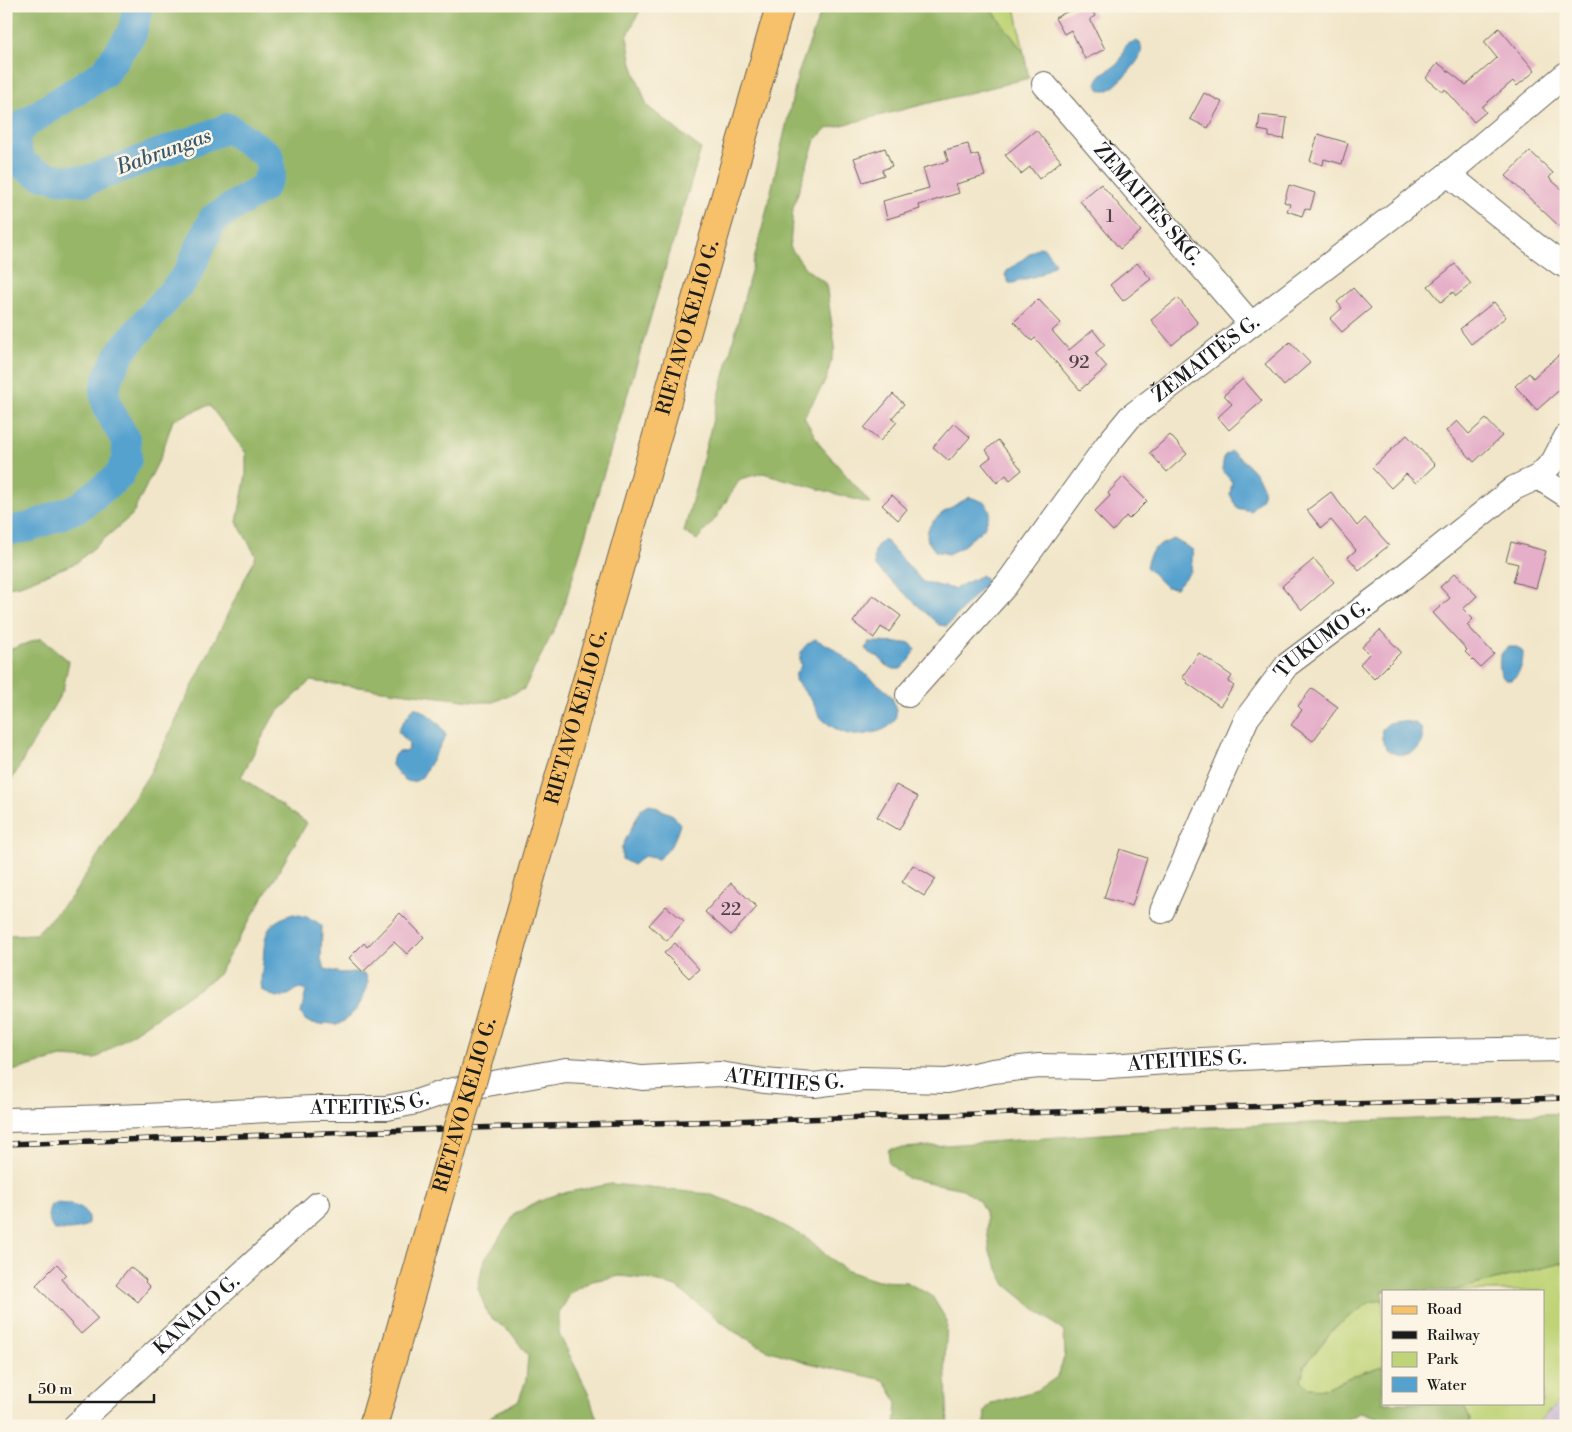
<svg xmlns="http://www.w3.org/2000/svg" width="1572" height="1432" font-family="'Libre Bodoni',serif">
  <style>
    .industrial { fill: #ccbed3 }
    .green { fill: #bfd478; stroke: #6e784a }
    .forest { fill: #97b668; stroke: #5a6942 }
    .water { fill: #56a2cf; stroke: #395f76 }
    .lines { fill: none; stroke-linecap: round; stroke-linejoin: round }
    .river { stroke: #56a2cf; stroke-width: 30 }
    .building { fill: #e5afc9 }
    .minor-casing { stroke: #676359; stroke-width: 26 }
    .major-casing { stroke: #676359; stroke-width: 30 }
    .minor { stroke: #fff; stroke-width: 24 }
    .major { stroke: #f6c16b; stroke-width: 28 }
    .rail-casing { stroke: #1c1c1c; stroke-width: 5.5 }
    .rail { stroke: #fcf5e5; stroke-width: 4; stroke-dasharray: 11; stroke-linecap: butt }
    .major-bridge-casing { stroke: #676359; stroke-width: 30; stroke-linecap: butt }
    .major-bridge { stroke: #f6c16b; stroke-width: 28 }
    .labels { text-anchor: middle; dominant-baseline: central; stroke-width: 5; stroke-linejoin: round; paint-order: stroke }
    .number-label { font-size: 18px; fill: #4e4147 }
    .street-label { font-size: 20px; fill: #1c1c1c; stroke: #fcf5e5 }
    .water-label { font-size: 21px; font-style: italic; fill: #36586d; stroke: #fcf5e5 }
  </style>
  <rect width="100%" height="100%" fill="#fcf5e5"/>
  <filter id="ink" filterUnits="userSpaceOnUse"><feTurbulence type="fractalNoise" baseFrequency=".02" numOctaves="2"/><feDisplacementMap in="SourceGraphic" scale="10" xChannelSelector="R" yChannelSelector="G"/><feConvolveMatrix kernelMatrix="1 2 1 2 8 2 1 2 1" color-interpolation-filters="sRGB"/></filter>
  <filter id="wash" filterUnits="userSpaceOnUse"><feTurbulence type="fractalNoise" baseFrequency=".0096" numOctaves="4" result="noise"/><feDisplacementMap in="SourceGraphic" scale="20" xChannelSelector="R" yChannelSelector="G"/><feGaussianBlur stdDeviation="1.12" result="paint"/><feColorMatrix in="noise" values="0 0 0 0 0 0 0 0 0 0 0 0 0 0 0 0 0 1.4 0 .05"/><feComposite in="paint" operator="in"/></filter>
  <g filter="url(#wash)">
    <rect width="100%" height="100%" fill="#f1e6c9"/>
    <!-- industrial -->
    <path class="industrial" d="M1566 1395V1426H1534Z"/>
    <!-- green -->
    <path class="green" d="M989 6H1015L1024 53Z
      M1566 1262V1395L1534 1426H1469L1470 1420 1463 1403H1543V1291H1451Z
      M1383 1300V1366L1352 1376 1324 1389 1309 1388 1301 1380 1305 1365 1335 1327 1370 1302Z"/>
    <!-- forest -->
    <path class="forest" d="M6 6H643L638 14 627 37 632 64 647 106 701 149 561 616 524 689 493 702H480L310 681 273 717 241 777 307 823 217 976 95 1059 61 1057 9 1072 6 1074V935L36 934 73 895 151 771 256 556 237 522 246 475V453L209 405 173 420 161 456 132 515 76 563 20 585 6 587Z
      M823 6H989L1024 53 1029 78 826 129 815 140 793 208 790 247 805 268 826 284 835 346 826 380 804 417 820 445 871 504 763 473 740 479 715 519 697 540 684 532 765 217 798 74Z
      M41 638 69 661 63 690 6 790V651Z
      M1566 1113V1262L1451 1291H1383V1300L1370 1302 1335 1327 1305 1365 1301 1380 1309 1388 1324 1389 1352 1376 1383 1366V1403H1463L1470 1420 1469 1426H1389L1385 1420 1361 1412 1336 1426H986L984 1423 985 1411 992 1403 1038 1390 1057 1377 1065 1355 1064 1332 1006 1285 990 1253 985 1212 979 1201 963 1189 907 1178 888 1163 889 1149 1187 1128Z
      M611 1184 709 1194 756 1211 809 1239 827 1256 847 1271 878 1281 906 1282 932 1296 947 1321 945 1357 948 1426H895L897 1402 884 1380 809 1363 767 1350 735 1332 676 1287 647 1279 620 1276 592 1281 571 1293 559 1313V1334L588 1392 599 1426H474L519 1400 526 1380 528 1356 512 1334 488 1315 478 1288 483 1263 515 1214 533 1204 558 1194Z"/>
    <!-- water -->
    <path class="water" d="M1136 41 1140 43C1142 48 1142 53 1139 58 1136 65 1112 92 1105 91 1100 91 1098 88 1096 84 1100 69 1111 72 1119 62 1127 52 1118 46 1136 41Z
      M1039 247 1044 248 1055 262 1054 265 1039 275 1013 283H1009L1005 275 1007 271Z
      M1231 451C1243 460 1266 478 1263 495 1261 503 1254 504 1251 511L1237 508 1230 494 1232 482 1222 470 1224 456Z
      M970 497 986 503 990 512 984 528 962 547 948 554 935 551C933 548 930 544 928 541 921 520 956 505 970 497Z
      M884 539 923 582 954 589 982 575 987 582 947 626 939 625 875 566C873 555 874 546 884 539Z
      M1174 539 1193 550 1191 571 1176 588 1166 587 1146 567C1150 548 1157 546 1174 539Z
      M815 639 833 648 889 693C903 714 896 729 871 733 863 735 855 736 848 734 841 732 832 727 827 723 818 717 817 710 812 701 807 694 800 687 795 680L796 673 801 666C797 653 804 645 815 639Z
      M869 642 910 643 915 648 910 660 901 669H894L885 665 879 657 869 653 866 649Z
      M1508 647H1517L1523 652C1523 664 1521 673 1511 680H1506L1501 676C1499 663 1497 655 1508 647Z
      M414 707C425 711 443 724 446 736L422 777C408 789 400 776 392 765 393 756 395 750 404 752L408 750 409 744 398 731 401 725Z
      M1402 721 1415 723 1421 728C1422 733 1423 738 1421 743 1417 759 1378 762 1382 729L1389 723Z
      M649 804 673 815 680 824C676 838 670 851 658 859L644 856 633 865 622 859V847L641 809Z
      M293 914C305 916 313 918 322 926L321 959 325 969 341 973 356 972 366 975 368 983 362 1000 355 1011 344 1021 337 1025 327 1023 321 1025 312 1024 305 1020 301 1013 306 991 301 988C296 989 295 991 290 994 281 1000 270 996 262 990 260 980 262 972 263 962 265 935 264 923 293 914Z
      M57 1203 68 1204 82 1208C84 1211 88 1215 88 1219 91 1232 62 1230 54 1230 48 1221 46 1216 51 1205Z"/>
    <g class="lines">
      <!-- river -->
      <path class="river" d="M6 531 30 527 79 507 119 476 127 459 126 441 108 408 104 392 109 374 122 350 187 275 213 219 263 188 271 173 269 156 228 128 85 181 60 179 39 174 23 165 17 152 14 140 19 130 26 123 104 73 132 33 138 6"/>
    </g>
    <g id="blocks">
      <!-- building -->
      <path class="building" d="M1078 6H1090L1095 16 1090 19 1105 49 1085 59 1071 30 1064 34 1055 18Z
        M1499 28 1535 71 1517 86 1513 81 1482 107 1486 112 1474 122 1445 89 1443 92 1426 78 1438 63 1466 85 1497 58 1484 42Z
        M1204 93 1222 102 1208 128 1190 119Z
        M1260 115 1287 118 1284 139 1269 137V132L1258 130Z
        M1036 130 1061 161 1039 179 1030 167 1021 174 1005 155Z
        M1318 134 1348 143 1342 164 1324 159 1323 165 1310 161Z
        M968 144 971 156 978 154 985 176 956 184 959 193 919 205 920 209 887 219 883 201 929 188 923 168 948 161 945 150Z
        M885 148 892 166 882 170 884 175 863 182 854 158Z
        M1530 151 1553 173 1549 178 1566 193V221L1560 227 1506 176Z
        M1101 184 1141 231 1120 249 1080 201Z
        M1289 185 1315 193 1310 210 1305 208 1302 216 1287 211 1290 204 1284 202Z
        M1137 263 1151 279 1123 301 1110 285Z
        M1455 264 1471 284 1456 296 1453 292 1441 302 1428 286Z
        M1353 288 1371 308 1342 332 1330 319 1342 308 1337 302Z
        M1178 298 1198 323 1172 345 1151 320Z
        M1038 299 1061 323 1052 331 1069 350 1093 330 1105 345 1095 353 1107 367 1080 390 1035 338 1032 341 1014 322Z
        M1494 302 1506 317 1471 344 1460 329Z
        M1290 342 1310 363 1284 386 1265 364Z
        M1566 349V384L1537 410 1515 386 1529 373 1533 378Z
        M1243 379 1262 401 1229 430 1218 417 1232 404 1224 395Z
        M893 394 904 404 892 418 897 422 880 441 864 428Z
        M1486 419 1502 436 1474 462 1446 431 1457 421 1469 434Z
        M954 423 970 437 949 461 933 447Z
        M1170 435 1187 454 1167 472 1150 453Z
        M1407 435 1435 465 1416 483 1406 474 1391 488 1372 468Z
        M998 440 1022 470 1010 480 1006 475 997 483 982 464 991 457 986 450Z
        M1123 477 1147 501 1129 519 1126 516 1113 531 1094 512 1110 496 1108 493Z
        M1331 492 1357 526 1365 518 1389 545 1359 570 1348 557 1356 550 1331 520 1321 528 1307 510Z
        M892 495 907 509 898 520 882 505Z
        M1511 542 1546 551 1536 588 1513 582 1518 564 1506 561Z
        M1314 559 1334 582 1302 610 1282 586Z
        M1455 573 1477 596 1463 609 1473 619 1467 625 1494 654 1480 667 1465 652 1467 650 1433 613 1450 598 1440 587Z
        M873 595 901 616 889 632 881 627 874 638 853 622Z
        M1380 630 1401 652 1374 679 1360 664 1369 654 1362 647Z
        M1199 653 1232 676 1228 682 1234 686 1220 706 1187 683 1188 682 1182 677Z
        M1312 688 1338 707 1313 741 1291 725 1302 710 1298 706Z
        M896 785 918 797 899 830 877 817Z
        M1120 849 1147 858 1132 906 1104 898Z
        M913 865 936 879 924 896 902 882Z
        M731 883 757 907 731 935 705 912Z
        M666 906 684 921 667 941 649 925Z
        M400 913 424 937 407 954 394 942 363 972 349 958 364 943 367 947Z
        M675 943 699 969 689 978 664 953Z
        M57 1264 66 1274 61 1279 98 1319 81 1334 36 1285Z
        M130 1267 146 1280 145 1282 150 1287 138 1302 116 1284Z"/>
    </g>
  </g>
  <g filter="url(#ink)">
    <use href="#blocks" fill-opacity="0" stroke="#676359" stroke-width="1"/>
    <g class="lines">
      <!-- minor casing -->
      <g class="minor-casing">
        <g id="minor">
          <path id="s1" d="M1044 84 1251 324"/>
          <path d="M1448 174 1566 74"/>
          <path d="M1538 477 1566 495"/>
          <path id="s2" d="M908 695 1006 585 1107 445 1130 417 1448 174 1538 247 1560 263 1566 266"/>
          <path id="s3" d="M1162 911 1247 718 1287 665 1383 593 1514 488 1538 477 1553 462 1566 437"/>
          <path id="s4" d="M6 1120 145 1116 312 1108H387L416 1102 448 1091 566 1070 601 1072 642 1078 720 1074 764 1081 814 1085 861 1079 947 1081 993 1071 1039 1066 1096 1067 1181 1061 1366 1052 1566 1049"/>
          <path id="s5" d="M75 1426 318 1204"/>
        </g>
      </g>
      <!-- major casing -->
      <g class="major-casing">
        <g id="major">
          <path id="s6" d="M491 1016 780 6"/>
          <path d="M373 1426 436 1206"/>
        </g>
      </g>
      <!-- minor -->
      <use href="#minor" class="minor"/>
      <!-- major -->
      <use href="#major" class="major"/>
      <!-- rail casing -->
      <g class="rail-casing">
        <path id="rail" d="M6 1144 472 1128 1566 1098"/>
      </g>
      <!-- rail -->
      <use href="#rail" class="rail"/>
      <!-- major-bridge casing -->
      <g class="major-bridge-casing">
        <g id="major-bridge">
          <path id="s7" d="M436 1206 491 1016"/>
        </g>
      </g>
      <!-- major-bridge -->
      <use href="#major-bridge" class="major-bridge"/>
    </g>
  </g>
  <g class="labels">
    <!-- number labels -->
    <g class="number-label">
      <text x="1110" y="216">1</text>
      <text x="1079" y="362">92</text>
      <text x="731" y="909">22</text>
    </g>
    <!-- street labels -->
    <g class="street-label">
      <text stroke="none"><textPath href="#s1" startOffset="159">ŽEMAITĖS SKG.</textPath></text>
      <text stroke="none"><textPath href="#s6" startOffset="716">RIETAVO KELIO G.</textPath></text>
      <text stroke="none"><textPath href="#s2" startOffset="452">ŽEMAITĖS G.</textPath></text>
      <text stroke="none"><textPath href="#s3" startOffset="321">TUKUMO G.</textPath></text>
      <text stroke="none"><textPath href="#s6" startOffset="311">RIETAVO KELIO G.</textPath></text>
      <text stroke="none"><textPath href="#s4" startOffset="1189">ATEITIES G.</textPath></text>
      <text stroke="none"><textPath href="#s4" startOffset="784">ATEITIES G.</textPath></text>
      <text stroke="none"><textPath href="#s4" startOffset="364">ATEITIES G.</textPath></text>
      <text stroke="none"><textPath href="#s7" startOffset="105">RIETAVO KELIO G.</textPath></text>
      <text stroke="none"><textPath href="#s5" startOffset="165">KANALO G.</textPath></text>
    </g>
    <!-- water labels -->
    <g class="water-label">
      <text transform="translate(164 152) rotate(-20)">Babrungas</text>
    </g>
  </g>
  <!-- margin -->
  <rect width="1572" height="1432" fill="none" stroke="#fcf5e5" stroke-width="25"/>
  <!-- legend -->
  <rect x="1382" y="1290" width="162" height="115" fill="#fcf5e5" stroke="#a29e95"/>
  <rect x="1392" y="1306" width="25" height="8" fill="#f6c16b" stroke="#a29e95"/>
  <text x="1427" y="1314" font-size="15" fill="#1c1c1c">Road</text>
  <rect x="1392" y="1331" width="25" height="8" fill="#1c1c1c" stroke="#a29e95"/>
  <text x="1427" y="1340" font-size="15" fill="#1c1c1c">Railway</text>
  <rect x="1392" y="1352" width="25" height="15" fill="#bfd478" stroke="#a29e95"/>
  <text x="1427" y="1364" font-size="15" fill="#1c1c1c">Park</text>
  <rect x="1392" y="1377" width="25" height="15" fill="#56a2cf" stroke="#a29e95"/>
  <text x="1427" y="1390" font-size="15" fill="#1c1c1c">Water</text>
  <!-- scale -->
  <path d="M30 1394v8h124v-8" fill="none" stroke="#1c1c1c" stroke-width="2.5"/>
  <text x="38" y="1394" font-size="15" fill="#1c1c1c" stroke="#fcf5e5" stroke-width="4" paint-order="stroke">50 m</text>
</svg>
